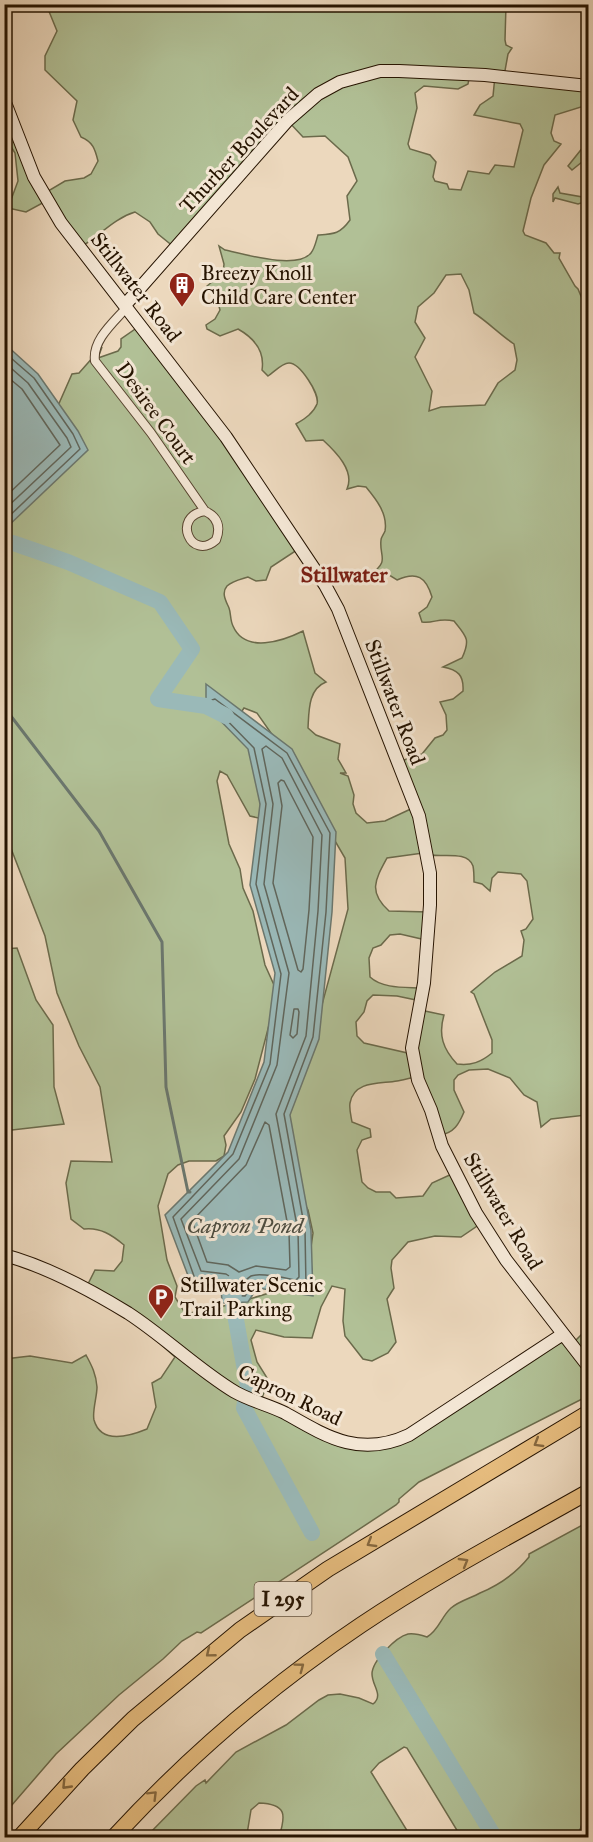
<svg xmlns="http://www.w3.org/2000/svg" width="593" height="1842" font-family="'IM FELL Great Primer',serif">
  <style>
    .green { fill: #b1c096; stroke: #6b6a4b; stroke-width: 1.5; fill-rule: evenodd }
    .water { fill: #9ab9b8; stroke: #6b776e; stroke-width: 1.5 }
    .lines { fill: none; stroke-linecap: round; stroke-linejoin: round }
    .shore { stroke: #60665c; stroke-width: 1.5 }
    .stream { stroke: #6b776e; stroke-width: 3 }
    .river { stroke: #9ab9b8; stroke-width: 16 }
    .street-casing { stroke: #57442f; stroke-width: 10 }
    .secondary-casing { stroke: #251300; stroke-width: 14 }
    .highway-casing { stroke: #251300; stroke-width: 17 }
    .street { stroke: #f3e6d4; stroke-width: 8 }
    .secondary { stroke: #f3e6d4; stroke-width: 12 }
    .highway { stroke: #e6bc7e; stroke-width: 15 }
    .oneway { stroke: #86683f }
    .labels { text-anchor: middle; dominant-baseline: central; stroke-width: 6; stroke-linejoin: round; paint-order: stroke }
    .shield { fill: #f3e6d4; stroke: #635240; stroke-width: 1.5 }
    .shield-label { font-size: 20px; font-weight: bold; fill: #251300 }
    .street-label { font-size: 21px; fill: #251300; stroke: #f3e6d4 }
    .poi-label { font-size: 21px; fill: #251300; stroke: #f3e6d4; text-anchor: start }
    .neighbourhood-label { font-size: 22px; font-weight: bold; fill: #7a1f14; stroke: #f3e6d4 }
    .water-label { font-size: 22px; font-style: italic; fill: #4e4d40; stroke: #f3e6d4 }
  </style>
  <rect width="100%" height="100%" fill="#ecd8bd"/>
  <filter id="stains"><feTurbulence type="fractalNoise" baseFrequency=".00333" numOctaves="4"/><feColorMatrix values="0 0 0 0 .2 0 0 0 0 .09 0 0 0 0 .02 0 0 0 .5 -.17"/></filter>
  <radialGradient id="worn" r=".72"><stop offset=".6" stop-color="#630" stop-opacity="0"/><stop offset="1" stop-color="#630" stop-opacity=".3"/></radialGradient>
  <!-- green -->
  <path class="green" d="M5 4 24 5 12 10 7 29 5 30Z
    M41 5H506L505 40 506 45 512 48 508 54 504 76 588 85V108L584 106 555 115 551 133 554 141 561 144 544 165 531 198 523 231 525 235 546 243 554 253H560L559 258 575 286 578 289 583 301 588 302V1117L586 1115 551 1119 541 1127 537 1102 524 1095 510 1078 488 1069 469 1070 458 1075 454 1080V1090L464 1112C459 1124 454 1133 440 1135L416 1077C410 1078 403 1080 397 1081 381 1084 354 1080 350 1103 349 1109 351 1116 352 1122L370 1129 371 1137 362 1140 357 1150 362 1182 368 1188 376 1192H390L396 1198 423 1196 432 1183 454 1173 483 1222 461 1237 435 1236 408 1242 392 1260 391 1268 394 1288 387 1299 396 1342 388 1353 372 1361 363 1359 345 1336 343 1321 345 1289 332 1286 321 1307 312 1338 284 1337 256 1330 251 1340 257 1362 269 1381 261 1400 332 1437 385 1442 564 1341 574 1342 588 1328V1396L419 1482 399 1499V1502L396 1505 201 1633 197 1632 182 1641 163 1659 119 1695 56 1754 5 1813V1359L30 1356 72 1363 86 1355C92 1366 96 1374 97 1387 97 1397 92 1411 94 1420 101 1445 130 1436 147 1429L156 1407 152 1383 161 1378 175 1357 140 1326 84 1292 95 1270 114 1271 122 1261 124 1245C112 1235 100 1227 84 1229L71 1219 66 1183 71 1161 112 1162 100 1087 79 1046 57 993 45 936 5 833V526L72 374 79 373 102 347 98 358 118 351 121 347V339L141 325 300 548 271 567 266 580 256 581 248 577C242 579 232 581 227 586 221 593 226 601 229 608 231 613 230 620 233 626 245 654 283 641 303 631L315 673 326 682C308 689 309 711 308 728L316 735 340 744 338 759 346 773H340L348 776 354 795 353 804 356 813 367 823 385 821 415 807 398 762 422 754 435 738 443 735 447 730 446 715 440 702 453 699 463 691C464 675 458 670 443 667L462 658C471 639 466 636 454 621 438 617 434 624 422 622L419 613 427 607 432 597C426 577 417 571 397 580L386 573 371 574C390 560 379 557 381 540 381 537 384 534 385 531 388 514 376 499 366 487L358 486 347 489C355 471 336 452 323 440L306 441 296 424C304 419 313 414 317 404 320 394 300 363 289 363 282 363 274 372 268 376L262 370C265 351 254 338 238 329L220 336 207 329 206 325 215 319 220 310 217 299 207 286 223 273 224 264 219 246 225 250C244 254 297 270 311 253 315 248 316 241 318 235 334 234 340 234 350 220L347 196 357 181 348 157 325 136 303 137 288 121 174 247 158 234 150 222 135 212C115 218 101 234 84 245L48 200 26 212 8 208 18 181 15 153 5 137V106L45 193 65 181 84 178 91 174 98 161C95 149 93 142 81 137L73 120 77 101 45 70V56L57 31 48 9ZM470 74 495 76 493 96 480 105 474 115 520 124 523 130 514 167 495 165 489 174 468 171 461 190 449 189 447 184 435 181 433 177 436 162 430 155 410 149 408 144 417 108 415 93 424 86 458 89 468 84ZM461 274 469 290 474 313C488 322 499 334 514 344L517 360 515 370 498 383 485 405 441 407 429 411 432 391 415 357 425 338 415 322 418 307 434 293 446 275ZM244 708 257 713 278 743 345 858 348 909 298 1093 290 1110 270 1142 308 1210 313 1233 310 1254 313 1282 302 1283 233 1304 190 1313 183 1310 175 1297 177 1286 167 1260 158 1206 168 1174 178 1165 189 1161H216L224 1156 226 1145 224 1136 241 1112 255 1079 276 998 274 985 265 965 253 911 243 888 240 869 229 844 217 781 220 771 227 775 250 816 263 819 254 767 240 714ZM423 853C435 860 467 848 473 866 474 871 474 877 474 882L482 884 490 891 492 878 498 872 521 874 527 881 533 919 526 929 521 931 524 940 522 956 495 972 471 992 474 994 492 1040V1053C481 1062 471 1066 457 1064 443 1049 438 1035 444 1015L420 1010 412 1054 364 1043 357 1036 356 1022 364 1012 367 1001 373 995 397 996 421 1001 422 988C405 987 383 989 370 977L369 958 373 948 381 945 390 935 400 934 426 940 429 912 389 911C368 892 375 880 387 858Z
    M588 141V163L582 162 572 170 568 166Z
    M558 187 560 193 588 198V201L578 204 555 198 553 202V194Z
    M17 948 36 1000 53 1025 54 1087 64 1124 12 1130 10 1129 4 1111V949Z
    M588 1522V1800C580 1811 587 1828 574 1837H461L407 1748 404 1747 379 1763 371 1772 411 1837H279C286 1815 287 1804 259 1803L251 1810 247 1834H226L222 1838H145L196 1786 205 1780 206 1783 236 1752 286 1725 319 1700 328 1695 340 1694 359 1698 373 1704C384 1695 372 1686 372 1674 372 1661 396 1637 408 1634 414 1633 421 1635 427 1637 439 1630 441 1617 451 1608 459 1601 471 1598 480 1593 499 1585 517 1572 529 1557V1554Z"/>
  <!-- water -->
  <path class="water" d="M5 344 38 374 78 431 88 450 5 529Z
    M206 684 292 749 336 832 332 912 319 1039 290 1115 311 1230 313 1296 257 1288 248 1302 222 1303 221 1286H192L165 1215 228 1152 264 1062 275 973 250 885 260 804 248 749 206 706Z
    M588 1799V1837H574C586 1828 581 1812 588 1799Z"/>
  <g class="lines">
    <!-- shore -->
    <path class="shore" d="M4 352 34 378 73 434 80 449 4 521
      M4 362 28 383 67 438 71 447 4 510
      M4 374 22 389 60 445 4 498
      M215 699 287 753 330 833 326 912 313 1037 284 1114 305 1230 306 1286 303 1289 257 1282 252 1285 245 1296 228 1295 227 1285 223 1281 195 1279 173 1217 233 1154 270 1064 281 974 256 884 266 804 254 748 212 705V700Z
      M266 746 282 758 322 835 318 911 306 1036 276 1114 298 1231 299 1277 296 1280C285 1278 260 1272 251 1276 245 1279 244 1286 237 1289L232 1278 226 1274 201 1271 181 1219 239 1159 277 1065 289 973 264 884 273 804 262 749Z
      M281 780 284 781 313 837 309 910 303 969 301 972 298 970 273 883 282 806 278 783Z
      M294 1009H298L299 1012 297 1034 293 1038 290 1035Z
      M265 1122 269 1125 289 1232 290 1267 286 1270 256 1266 239 1272 228 1265 207 1262 192 1221 246 1165Z"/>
    <!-- stream -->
    <path class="stream" d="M4 707 99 831 162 942 166 1087 188 1192H190"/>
    <!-- river -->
    <path class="river" d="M13 543 68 562 160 602 192 649 158 699 206 706 226 716
      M235 1281 233 1303 248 1387 244 1408 312 1533
      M383 1654 495 1838"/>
    <!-- street casing -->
    <g class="street-casing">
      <path id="street" d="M127 307C114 322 92 340 95 361L151 433 205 511C218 517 221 527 216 540 191 562 171 516 205 511"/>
    </g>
    <!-- secondary casing -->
    <g class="secondary-casing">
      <path id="secondary" d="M4 100 34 177 61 223 226 437 325 585 338 609 419 816 430 873V905L424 983 412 1048 418 1080 431 1110 442 1146 476 1213 506 1260 588 1366
        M125 305 287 121 318 94 340 82 380 71H399L485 75 588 86
        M4 1255C46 1266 92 1291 128 1313 165 1337 197 1369 235 1392 251 1401 269 1405 285 1413 327 1437 360 1458 409 1435L563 1334"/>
    </g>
    <!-- highway casing -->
    <g class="highway-casing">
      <path id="highway" d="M19 1838 82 1769 133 1719 240 1630 328 1569 588 1413
        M113 1838C188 1757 270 1686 361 1625 434 1576 512 1535 588 1492"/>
    </g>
    <!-- street -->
    <use href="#street" class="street"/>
    <!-- secondary -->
    <use href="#secondary" class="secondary"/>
    <!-- highway -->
    <use href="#highway" class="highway"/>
  </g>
  <!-- one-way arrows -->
  <defs><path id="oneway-chevron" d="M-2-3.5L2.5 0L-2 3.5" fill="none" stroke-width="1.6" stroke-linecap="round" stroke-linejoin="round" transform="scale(1.5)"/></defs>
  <g class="oneway">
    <use href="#oneway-chevron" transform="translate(538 1443) rotate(149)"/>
    <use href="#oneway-chevron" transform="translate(371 1543) rotate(149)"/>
    <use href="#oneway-chevron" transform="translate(464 1562) rotate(-30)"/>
    <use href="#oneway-chevron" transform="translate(210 1653) rotate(141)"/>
    <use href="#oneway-chevron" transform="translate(300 1667) rotate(-37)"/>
    <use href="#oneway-chevron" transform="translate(66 1785) rotate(134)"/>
    <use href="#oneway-chevron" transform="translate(153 1795) rotate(-45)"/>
  </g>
  <!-- icons -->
  <defs>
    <g id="building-pin" transform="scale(1.35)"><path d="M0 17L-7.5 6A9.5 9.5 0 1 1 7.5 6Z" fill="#8f2418" stroke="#f3e6d4"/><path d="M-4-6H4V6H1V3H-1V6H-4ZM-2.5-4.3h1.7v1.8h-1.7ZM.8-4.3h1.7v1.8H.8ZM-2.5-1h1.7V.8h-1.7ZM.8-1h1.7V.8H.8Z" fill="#fff"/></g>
    <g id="parking-pin" transform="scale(1.35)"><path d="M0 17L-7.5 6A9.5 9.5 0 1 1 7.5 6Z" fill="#8f2418" stroke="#f3e6d4"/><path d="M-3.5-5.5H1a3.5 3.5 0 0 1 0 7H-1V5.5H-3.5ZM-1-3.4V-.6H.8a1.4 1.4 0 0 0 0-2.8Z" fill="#fff"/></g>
  </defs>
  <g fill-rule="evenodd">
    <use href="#building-pin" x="182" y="285"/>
    <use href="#parking-pin" x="161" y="1297"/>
  </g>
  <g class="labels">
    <!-- shield labels -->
    <rect class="shield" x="254.5" y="1582" width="57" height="34" rx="4.5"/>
    <g class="shield-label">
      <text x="283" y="1599">I 295</text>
    </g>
    <!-- street labels -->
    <g class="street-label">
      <text transform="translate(239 150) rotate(-47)">Thurber Boulevard</text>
      <text transform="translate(136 287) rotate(52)">Stillwater Road</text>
      <text transform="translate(156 413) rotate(54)">Desiree Court</text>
      <text transform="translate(395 702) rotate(69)">Stillwater Road</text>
      <text transform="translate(503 1211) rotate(59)">Stillwater Road</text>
      <text transform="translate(290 1395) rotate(26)">Capron Road</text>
    </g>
    <!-- poi labels -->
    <g class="poi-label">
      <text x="201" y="273">Breezy Knoll<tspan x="201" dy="24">Child Care Center</tspan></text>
      <text x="180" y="1285">Stillwater Scenic<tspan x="180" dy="24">Trail Parking</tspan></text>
    </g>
    <!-- neighbourhood labels -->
    <g class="neighbourhood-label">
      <text x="344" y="574">Stillwater</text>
    </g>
    <!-- water labels -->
    <g class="water-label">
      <text x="245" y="1225">Capron Pond</text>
    </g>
  </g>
  <!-- margin -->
  <rect width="593" height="1842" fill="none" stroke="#ecd8bd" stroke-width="24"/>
  <rect x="6" y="6" width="581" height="1830" fill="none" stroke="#251300" stroke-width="3"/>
  <rect x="12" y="12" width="569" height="1818" fill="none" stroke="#251300" stroke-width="1.5"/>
  <rect width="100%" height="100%" filter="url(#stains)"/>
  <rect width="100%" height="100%" fill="url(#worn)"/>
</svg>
